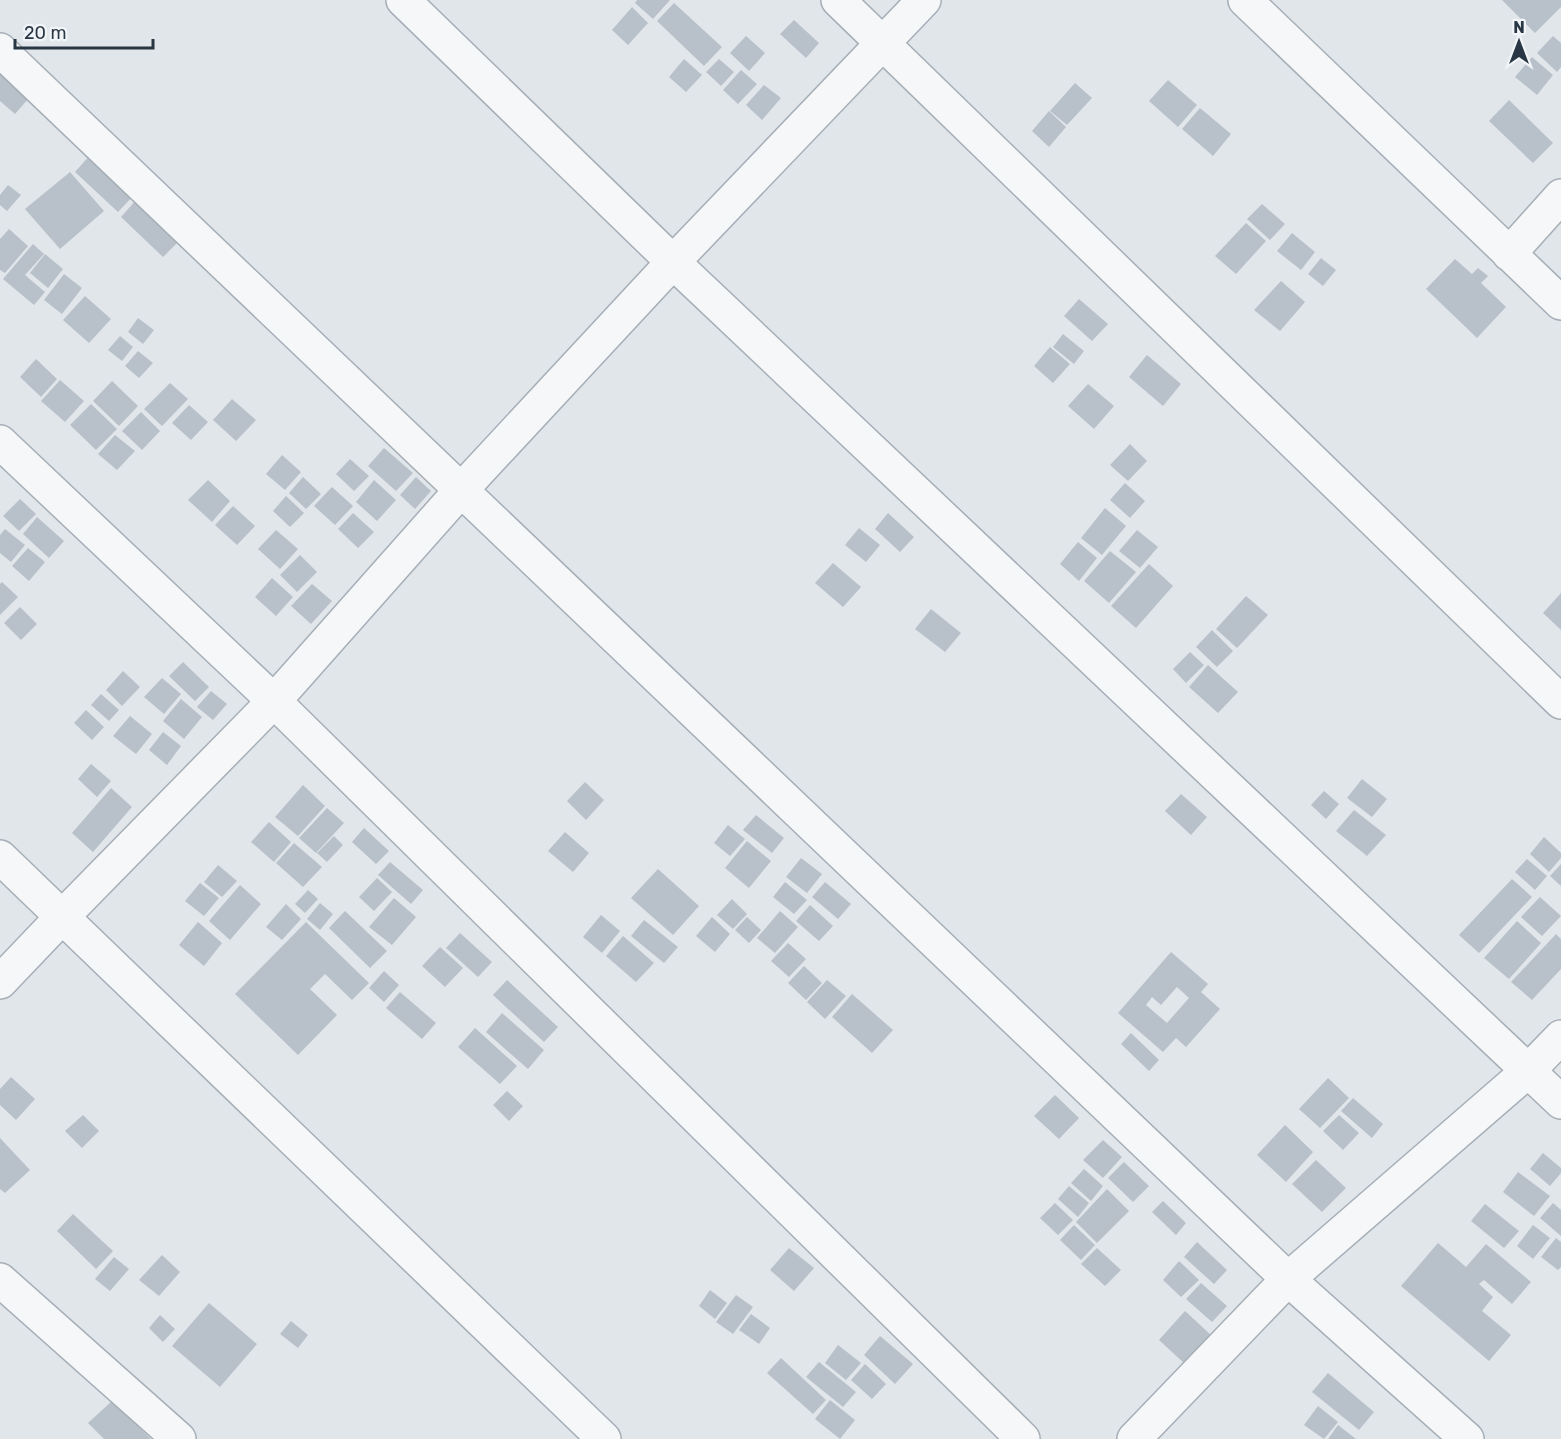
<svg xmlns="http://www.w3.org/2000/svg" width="1561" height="1439" font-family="Rubik,sans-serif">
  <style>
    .building { fill: #b8c0c9; fill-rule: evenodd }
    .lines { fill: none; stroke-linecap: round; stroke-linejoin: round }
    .minor-casing { stroke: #a6aeb6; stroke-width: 36 }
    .minor { stroke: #f5f7f9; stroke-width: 33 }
  </style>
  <rect width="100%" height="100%" fill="#e1e6eb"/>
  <!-- building -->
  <path class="building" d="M637 0H670L653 19 635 3Z
    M1502 0H1561V7L1535 33Z
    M674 3 722 47 704 66 657 21Z
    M632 7 648 23 628 45 612 30Z
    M794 20 819 43 806 58 780 34Z
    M746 36 765 53 749 71 730 53Z
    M1553 36 1561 43V67L1557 72 1537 53Z
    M1532 57 1553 75 1537 95 1515 77Z
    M684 59 702 75 686 92 669 77Z
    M719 59 734 72 721 86 706 72Z
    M741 70 757 84 738 104 723 90Z
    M0 71 29 98 15 114 0 101Z
    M1168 80 1197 105 1178 127 1149 101Z
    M1075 83 1092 98 1067 125 1050 111Z
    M764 85 781 98 762 120 746 105Z
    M1509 100 1553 143 1533 163 1489 121Z
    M1200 108 1231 134 1213 156 1182 129Z
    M1049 111 1066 127 1049 147 1032 131Z
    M92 153 136 193 118 212 75 172Z
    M70 172 104 211 60 249 25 209Z
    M8 185 21 195 7 211 0 205V195Z
    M136 200 179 241 163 257 121 217Z
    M1262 204 1285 224 1270 240 1247 219Z
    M1246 223 1266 241 1236 274 1215 256Z
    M9 229 28 246 5 273 0 270V239Z
    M1292 233 1315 252 1301 270 1277 251Z
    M33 244 44 254 25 275 45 292 34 305 3 279Z
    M45 254 63 269 48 288 30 273Z
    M1321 258 1336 270 1323 286 1308 274Z
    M1455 259 1472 274 1478 268 1488 276 1481 283 1506 307 1477 338 1426 289Z
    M64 274 82 288 62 314 44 300Z
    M1281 281 1305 302 1280 331 1254 310Z
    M85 296 111 319 89 343 63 320Z
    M1079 299 1108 324 1092 341 1064 316Z
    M138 318 154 330 143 344 128 332Z
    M1063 334 1084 351 1074 364 1053 347Z
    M120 336 133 347 122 361 108 350Z
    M1050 347 1070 364 1053 383 1034 366Z
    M138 351 153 363 139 378 125 366Z
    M1147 355 1181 384 1163 406 1129 377Z
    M36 359 57 379 41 397 20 377Z
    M60 380 84 401 65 422 41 401Z
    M112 381 138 406 119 426 93 401Z
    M170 383 188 399 162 426 144 409Z
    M1088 384 1114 406 1094 429 1068 406Z
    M232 399 256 420 236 441 213 420Z
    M91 404 117 429 96 450 70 425Z
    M189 405 208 422 191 440 172 423Z
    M141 412 160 431 142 450 122 431Z
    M115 435 135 451 117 470 98 454Z
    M1130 444 1147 461 1128 481 1110 465Z
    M384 448 413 473 396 491 368 466Z
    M282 455 301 472 285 490 266 474Z
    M350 459 369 476 354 491 336 474Z
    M303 477 321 494 306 509 289 493Z
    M416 477 431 491 415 509 400 495Z
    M208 480 230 501 212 522 188 500Z
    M374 480 396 500 377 521 356 502Z
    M1125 483 1145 501 1130 518 1110 500Z
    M332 487 353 506 335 525 314 506Z
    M286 496 304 513 290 527 273 511Z
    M20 499 36 514 19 531 3 516Z
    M233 506 255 526 237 545 215 525Z
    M1105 508 1126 526 1102 555 1081 538Z
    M353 513 374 532 358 548 338 529Z
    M888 513 914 537 900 552 875 529Z
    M37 517 64 541 49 558 23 534Z
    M859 528 880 545 866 562 845 545Z
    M5 529 25 545 11 562 0 553V535Z
    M276 530 298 549 280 569 258 549Z
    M1137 530 1158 547 1140 568 1119 551Z
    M1078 542 1097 558 1079 581 1060 564Z
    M28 548 45 562 29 581 12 566Z
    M1110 551 1136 572 1109 603 1084 581Z
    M300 555 317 572 297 592 280 575Z
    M833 563 861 587 843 607 815 583Z
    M1149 564 1173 586 1136 628 1111 606Z
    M272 578 293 597 276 616 255 597Z
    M2 582 18 597 0 615V584Z
    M312 584 332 601 311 624 291 606Z
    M1561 593V630L1543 613Z
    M1246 596 1268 615 1237 648 1216 629Z
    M20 607 37 624 21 640 4 623Z
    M931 609 961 633 945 652 915 629Z
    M1212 630 1233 651 1217 667 1196 647Z
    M1190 652 1204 665 1186 683 1173 669Z
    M183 662 209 687 195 701 169 676Z
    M1208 665 1238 692 1218 713 1189 687Z
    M123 671 140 687 122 706 106 690Z
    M162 678 181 694 164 714 144 697Z
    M211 691 227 704 213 720 197 707Z
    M101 694 119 710 109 721 91 705Z
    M181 699 202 717 184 739 163 721Z
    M86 710 104 727 92 740 74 723Z
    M130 716 152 734 136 754 113 736Z
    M163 732 181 746 167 765 149 750Z
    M91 764 111 781 97 797 78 779Z
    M1362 779 1387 799 1372 817 1347 798Z
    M585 782 604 800 586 820 567 801Z
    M303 785 325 806 298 836 275 817Z
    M111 788 132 807 93 852 72 833Z
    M1324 791 1339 804 1326 819 1311 805Z
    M1181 794 1207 817 1191 835 1165 811Z
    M327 808 344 823 316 853 299 838Z
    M1354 810 1386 835 1367 856 1336 831Z
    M756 815 784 838 772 853 743 830Z
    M269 822 291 842 274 862 251 842Z
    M728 825 745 839 730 856 714 843Z
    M364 828 389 851 376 864 352 842Z
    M565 832 589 853 573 872 548 851Z
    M334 836 343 845 327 862 317 853Z
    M1544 837 1561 853V858L1549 872 1530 854Z
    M747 841 771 861 749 888 725 868Z
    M294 843 322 867 303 887 276 863Z
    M801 858 822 874 807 893 786 877Z
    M1527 859 1547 876 1535 890 1515 872Z
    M390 862 423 890 411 904 378 875Z
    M1561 864V886L1550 876Z
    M218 865 237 881 222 897 204 882Z
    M658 869 699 906 673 935 631 898Z
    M377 878 392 892 374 911 359 897Z
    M1512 879 1532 897 1479 953 1459 935Z
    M785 882 807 900 794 914 773 897Z
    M825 882 851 904 838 919 812 897Z
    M200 883 219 898 204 916 185 901Z
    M240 885 261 904 230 940 209 921Z
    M308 890 318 899 305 913 295 904Z
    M1540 897 1561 916 1542 936 1521 917Z
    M394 898 416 917 392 945 369 927Z
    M732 899 747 914 733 929 717 915Z
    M320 903 333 914 320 930 307 919Z
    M286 904 301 919 282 940 266 927Z
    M810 905 833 926 819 941 796 921Z
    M345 911 387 951 370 968 329 928Z
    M780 911 798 927 775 953 757 938Z
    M601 915 620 931 602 953 583 937Z
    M712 917 730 934 715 952 696 936Z
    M747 917 761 930 749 943 735 930Z
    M644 920 678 947 664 963 631 936Z
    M1517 921 1541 943 1509 979 1484 958Z
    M198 922 222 943 204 966 179 945Z
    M306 922 369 983 352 1000 325 974 310 989 337 1015 298 1055 235 994Z
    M460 933 492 962 478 977 446 948Z
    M1556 934 1561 939V969L1532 1000 1511 982Z
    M623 936 654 963 636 982 606 956Z
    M788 943 806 959 789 977 771 961Z
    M440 947 463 968 445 987 422 966Z
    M1171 952 1208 984 1201 992 1220 1009 1186 1047 1176 1038 1163 1052 1118 1013ZM1177 987 1189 998 1167 1023 1146 1005 1152 997 1161 1005Z
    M804 966 822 983 806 1000 788 983Z
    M384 971 399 985 384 1002 369 988Z
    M507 980 558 1027 544 1042 493 995Z
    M827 980 846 996 825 1019 807 1002Z
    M400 992 436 1023 422 1039 386 1008Z
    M852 994 893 1030 872 1053 832 1017Z
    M502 1013 544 1050 528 1069 486 1032Z
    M475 1028 517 1066 500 1084 458 1047Z
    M1131 1033 1159 1060 1149 1071 1121 1044Z
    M11 1077 35 1099 16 1120 0 1105V1089Z
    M1328 1078 1349 1098 1320 1128 1299 1109Z
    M507 1091 523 1106 509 1121 493 1105Z
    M1055 1095 1079 1118 1059 1139 1034 1116Z
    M1353 1098 1383 1124 1372 1138 1341 1111Z
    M83 1115 99 1131 82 1148 65 1131Z
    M1339 1115 1359 1133 1343 1150 1323 1131Z
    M1285 1125 1313 1152 1286 1182 1257 1155Z
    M0 1138 30 1170 5 1193 0 1189Z
    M1103 1140 1122 1157 1103 1178 1083 1160Z
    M1543 1153 1561 1168V1173L1550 1186 1530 1169Z
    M1316 1160 1346 1188 1322 1212 1292 1184Z
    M1124 1162 1149 1186 1133 1202 1108 1178Z
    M1084 1169 1103 1186 1091 1201 1071 1183Z
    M1518 1172 1550 1196 1534 1216 1503 1192Z
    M1069 1186 1089 1203 1078 1217 1058 1199Z
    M1107 1189 1129 1211 1097 1243 1076 1222Z
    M1163 1201 1186 1223 1176 1235 1152 1212Z
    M1055 1203 1073 1220 1058 1235 1040 1218Z
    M1553 1203 1561 1210V1236L1540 1218Z
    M1485 1204 1519 1231 1504 1248 1471 1221Z
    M73 1214 113 1251 96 1269 57 1231Z
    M1074 1225 1095 1245 1081 1260 1060 1240Z
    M1533 1225 1550 1238 1533 1259 1517 1246Z
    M1556 1238 1561 1242V1267L1558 1270 1541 1257Z
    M1197 1242 1227 1270 1214 1284 1184 1257Z
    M1438 1243 1466 1267 1486 1244 1531 1282 1512 1304 1484 1280 1479 1284 1493 1297 1482 1311 1511 1335 1489 1361 1401 1286Z
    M789 1248 814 1268 794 1291 770 1270Z
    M1097 1248 1121 1270 1105 1286 1081 1264Z
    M162 1255 180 1272 159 1296 139 1280Z
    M114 1257 129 1269 110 1291 95 1279Z
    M1179 1261 1199 1280 1181 1297 1163 1280Z
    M1201 1283 1227 1306 1212 1322 1186 1299Z
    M710 1290 727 1303 715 1319 699 1306Z
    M736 1295 753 1307 733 1334 716 1322Z
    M209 1303 257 1344 220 1387 172 1346Z
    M1185 1311 1211 1335 1185 1364 1159 1340Z
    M751 1314 770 1328 759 1344 739 1330Z
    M160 1315 175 1329 163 1342 149 1328Z
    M291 1321 308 1335 298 1348 280 1334Z
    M880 1336 913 1364 895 1384 864 1355Z
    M838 1345 861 1363 846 1380 825 1363Z
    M781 1358 826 1400 813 1414 767 1373Z
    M819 1362 856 1392 843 1407 806 1377Z
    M865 1364 886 1384 872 1399 851 1380Z
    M1328 1373 1374 1412 1359 1430 1312 1392Z
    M830 1400 855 1420 840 1439 815 1419Z
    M112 1401 151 1439H104L88 1423Z
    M1318 1406 1338 1422 1324 1439 1304 1425Z
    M1338 1425 1356 1439H1328Z"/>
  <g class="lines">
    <!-- minor casing -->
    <g class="minor-casing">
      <path id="minor" d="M403 0 673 262 1561 1102
        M838 0 1561 702
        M1245 0 1561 303
        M0 50 1288 1279 1467 1439
        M1509 254 1561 196
        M0 442 274 701 1023 1439
        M0 857 604 1439
        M0 982 62 917 274 701 462 489 673 262 924 0
        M0 1280 179 1439
        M1134 1439 1288 1279 1529 1070 1561 1037"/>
    </g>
    <!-- minor -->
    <use href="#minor" class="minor"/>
  </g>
  <!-- north arrow -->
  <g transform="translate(1519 42)" stroke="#f1f5f8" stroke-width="4.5" paint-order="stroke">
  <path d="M0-4.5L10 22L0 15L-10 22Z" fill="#293644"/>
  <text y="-9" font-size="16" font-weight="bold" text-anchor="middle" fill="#293644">N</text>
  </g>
  <!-- scale -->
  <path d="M15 39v9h138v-9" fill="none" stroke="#293644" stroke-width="3"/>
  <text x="24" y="39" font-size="18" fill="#293644" stroke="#f1f5f8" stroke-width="4.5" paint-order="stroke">20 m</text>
</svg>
